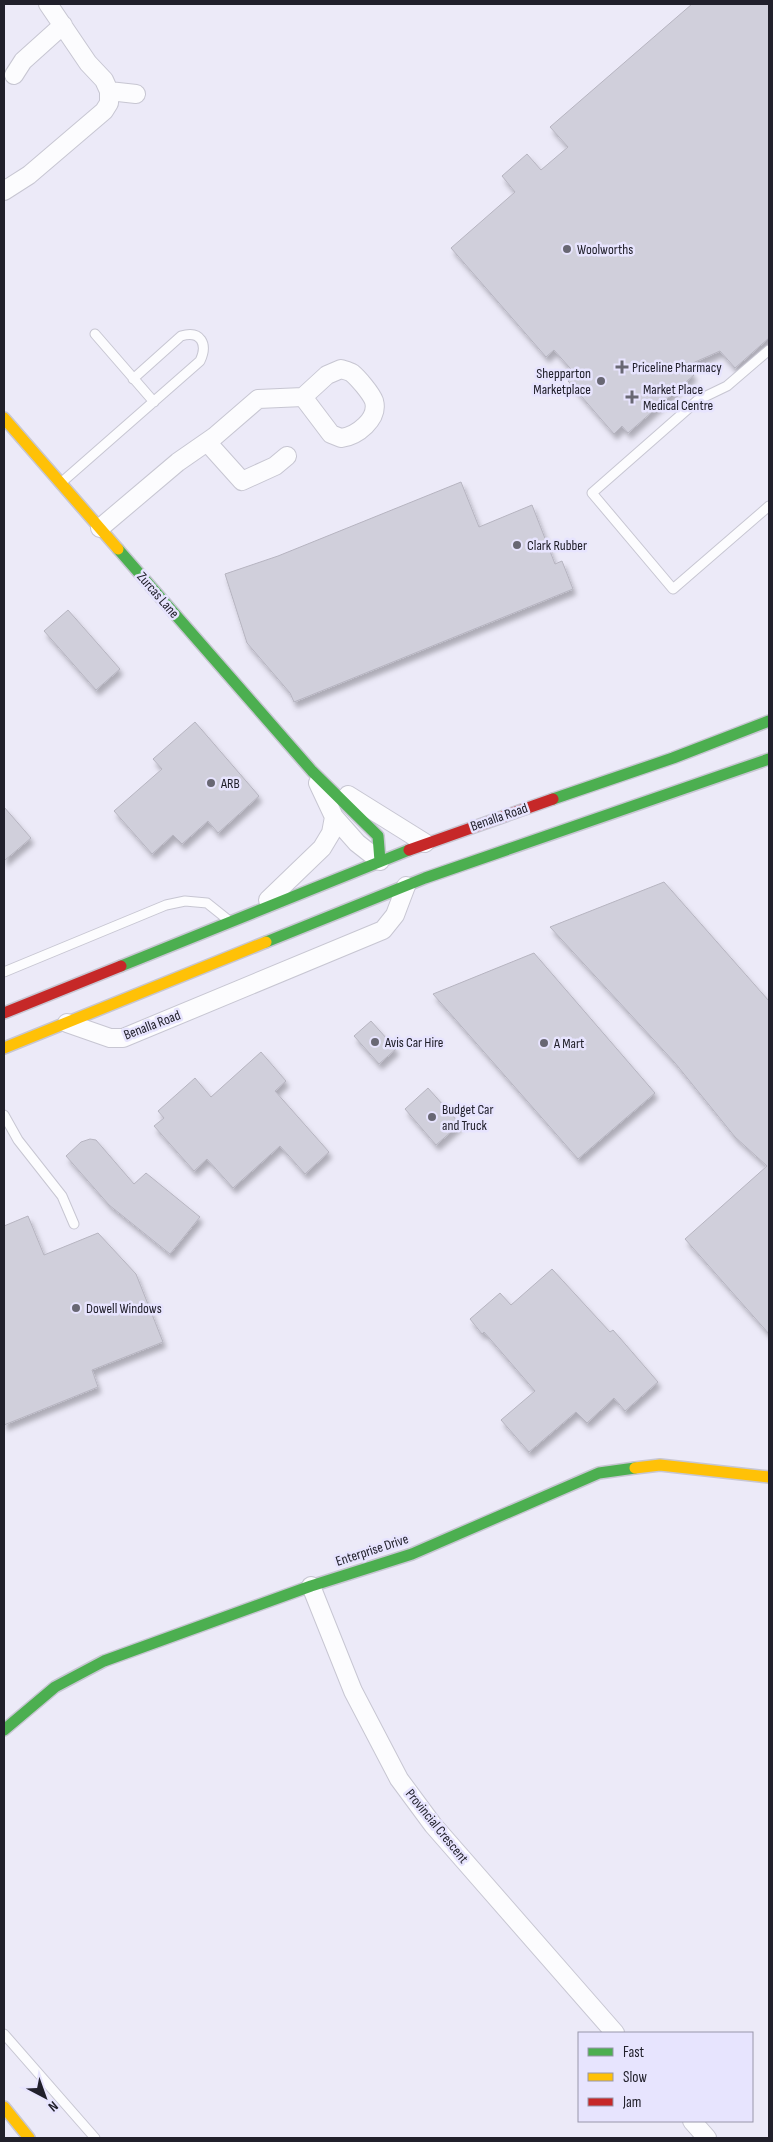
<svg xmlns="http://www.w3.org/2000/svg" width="773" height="2142" font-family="'Sofia Sans Condensed',sans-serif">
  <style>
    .building { fill: #d0cfdb; stroke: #b6b4c0; filter: url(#shadow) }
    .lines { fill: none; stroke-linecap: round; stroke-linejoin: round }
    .lane-casing { stroke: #c7c6d2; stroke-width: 11 }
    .street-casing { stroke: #c7c6d2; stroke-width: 20 }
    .fast-casing { stroke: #c7c6d2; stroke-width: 14 }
    .slow-casing { stroke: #c7c6d2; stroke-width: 14 }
    .jam-casing { stroke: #c7c6d2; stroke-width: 14 }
    .lane { stroke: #fcfcfe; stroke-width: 9 }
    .street { stroke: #fcfcfe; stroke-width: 18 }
    .fast { stroke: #4caf50; stroke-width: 11 }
    .slow { stroke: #ffc107; stroke-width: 11 }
    .jam { stroke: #c62828; stroke-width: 11 }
    .poi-dot { fill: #686773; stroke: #e7e4fe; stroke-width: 2 }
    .labels { text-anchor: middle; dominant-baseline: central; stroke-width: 5; stroke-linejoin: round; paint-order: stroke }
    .poi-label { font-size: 14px; fill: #21202b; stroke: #e7e4fe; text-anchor: start }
    .street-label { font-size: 14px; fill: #21202b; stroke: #e7e4fe }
  </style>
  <defs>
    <filter id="shadow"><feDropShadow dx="3" dy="5.5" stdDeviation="2.5" flood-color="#0004"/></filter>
  </defs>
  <rect width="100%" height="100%" fill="#eceaf8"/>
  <!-- building -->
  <path class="building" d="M692 4H769V338L735 368 720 351 686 366 694 375 628 433 622 426 614 434 568 381 576 375 554 350 546 357 451 248 515 192 502 176 527 154 541 170 568 147 550 127Z
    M461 482 479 527 532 505 555 564 562 561 573 589 294 702 290 693 247 643 225 574 278 556Z
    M68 610 120 669 96 690 44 631Z
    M195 722 259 796 218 833 208 821 182 844 173 835 152 854 114 811 162 769 153 759Z
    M4 807 31 838 4 861Z
    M664 882 769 1001V1334L685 1239 767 1166 735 1137 675 1063 550 927Z
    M534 953 655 1093 578 1159 433 994Z
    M371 1021 396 1049 379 1064 354 1036Z
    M261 1052 286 1081 275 1091 329 1152 305 1174 280 1146 233 1188 207 1159 194 1171 154 1126 164 1118 158 1111 195 1078 211 1097Z
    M428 1088 460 1124 436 1145 405 1109Z
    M90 1139 96 1140 134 1184 146 1173 200 1217 170 1254 109 1205 66 1156 81 1142Z
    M28 1216 44 1255 98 1233 136 1274 163 1342 92 1370 98 1387 4 1425V1226Z
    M552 1269 610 1332 613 1330 658 1382 625 1411 614 1398 587 1423 576 1412 529 1452 501 1420 535 1391 484 1332 482 1334 470 1319 500 1293 511 1305Z"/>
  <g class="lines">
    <!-- lane casing -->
    <g class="lane-casing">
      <path id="lane" d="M95 334 154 402
        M769 350 727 386 698 400 592 493 673 589 769 506
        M62 482 200 361C208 344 201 330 181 336L133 379
        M4 972 166 905 185 901 207 903 227 919
        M4 1115 18 1140 62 1196 74 1224
        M4 2034 95 2138"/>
    </g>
    <!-- street casing -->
    <g class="street-casing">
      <path id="street" d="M14 75 23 61 63 25
        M109 91 136 94
        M4 191 29 175 104 111 109 103V91L104 80 88 63 48 4
        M207 442 242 481 275 466 287 456
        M100 528 178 462 214 437 258 399 303 397 327 375 341 369C344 370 349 371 352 373 358 378 371 393 374 401 379 419 357 436 341 438L331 434 303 397
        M318 783 334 817 357 843 380 861
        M348 795 425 843
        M268 900 322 848 331 833 334 817
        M67 1023 110 1038H123L383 930 395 915 406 886
        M311 1586 353 1691 399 1779 433 1825 615 2033
        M692 2121 707 2138"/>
    </g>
    <!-- fast casing -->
    <g class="fast-casing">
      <path id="fast" d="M118 549 312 771 378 836 380 861
        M553 799 673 758 769 721
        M266 942 425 878 769 759
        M121 966 409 850
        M4 1730 55 1687 104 1661 311 1586 412 1554 599 1473 635 1468"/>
    </g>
    <!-- slow casing -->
    <g class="slow-casing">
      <path id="slow" d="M4 418 118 549
        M4 1048 266 942
        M635 1468 660 1465 769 1477
        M4 2107 29 2138"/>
    </g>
    <!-- jam casing -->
    <g class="jam-casing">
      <path id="jam" d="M409 850 553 799
        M4 1013 121 966"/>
    </g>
    <!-- lane -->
    <use href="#lane" class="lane"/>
    <!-- street -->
    <use href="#street" class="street"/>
    <!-- fast -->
    <use href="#fast" class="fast"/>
    <!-- slow -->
    <use href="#slow" class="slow"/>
    <!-- jam -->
    <use href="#jam" class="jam"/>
  </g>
  <!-- markers -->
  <g class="poi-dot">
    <circle cx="567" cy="249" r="5"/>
    <path d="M619.5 359.5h5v5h5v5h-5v5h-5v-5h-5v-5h5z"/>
    <circle cx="601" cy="381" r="5"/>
    <path d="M629.5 389.5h5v5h5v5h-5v5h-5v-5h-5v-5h5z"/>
    <circle cx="517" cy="545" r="5"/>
    <circle cx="211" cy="783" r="5"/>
    <circle cx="375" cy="1042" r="5"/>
    <circle cx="544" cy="1043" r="5"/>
    <circle cx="432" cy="1117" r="5"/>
    <circle cx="76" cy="1308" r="5"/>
  </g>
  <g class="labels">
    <!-- poi labels -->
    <g class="poi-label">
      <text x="577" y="249">Woolworths</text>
      <text x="632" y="367">Priceline Pharmacy</text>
      <text x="591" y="373" text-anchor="end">Shepparton<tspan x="591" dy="16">Marketplace</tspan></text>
      <text x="643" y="389">Market Place<tspan x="643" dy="16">Medical Centre</tspan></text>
      <text x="527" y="545">Clark Rubber</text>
      <text x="221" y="783">ARB</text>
      <text x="385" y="1042">Avis Car Hire</text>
      <text x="554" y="1043">A Mart</text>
      <text x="442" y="1109">Budget Car<tspan x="442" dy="16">and Truck</tspan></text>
      <text x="86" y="1308">Dowell Windows</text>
    </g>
    <!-- street labels -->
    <g class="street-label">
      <text transform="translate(158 595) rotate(49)">Zurcas Lane</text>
      <text transform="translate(499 817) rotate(-19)">Benalla Road</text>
      <text transform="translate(152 1025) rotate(-21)">Benalla Road</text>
      <text transform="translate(372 1550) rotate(-18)">Enterprise Drive</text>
      <text transform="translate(437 1826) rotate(51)">Provincial Crescent</text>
    </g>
  </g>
  <!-- border -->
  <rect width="773" height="2142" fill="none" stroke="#21202b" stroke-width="10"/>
  <!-- legend -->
  <rect x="578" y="2032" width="175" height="90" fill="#e7e4fe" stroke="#9896aa"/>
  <rect x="588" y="2048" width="25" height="8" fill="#4caf50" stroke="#9896aa"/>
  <text x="623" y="2057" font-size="15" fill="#21202b">Fast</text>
  <rect x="588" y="2073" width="25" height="8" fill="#ffc107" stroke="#9896aa"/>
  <text x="623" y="2082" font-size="15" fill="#21202b">Slow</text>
  <rect x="588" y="2098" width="25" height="8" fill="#c62828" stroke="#9896aa"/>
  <text x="623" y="2107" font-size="15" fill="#21202b">Jam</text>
  <!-- north arrow -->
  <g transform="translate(45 2097) rotate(139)" stroke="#e7e4fe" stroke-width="4" paint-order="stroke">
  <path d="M0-4L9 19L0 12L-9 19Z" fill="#21202b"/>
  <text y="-8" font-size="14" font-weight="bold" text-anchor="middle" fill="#21202b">N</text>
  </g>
</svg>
